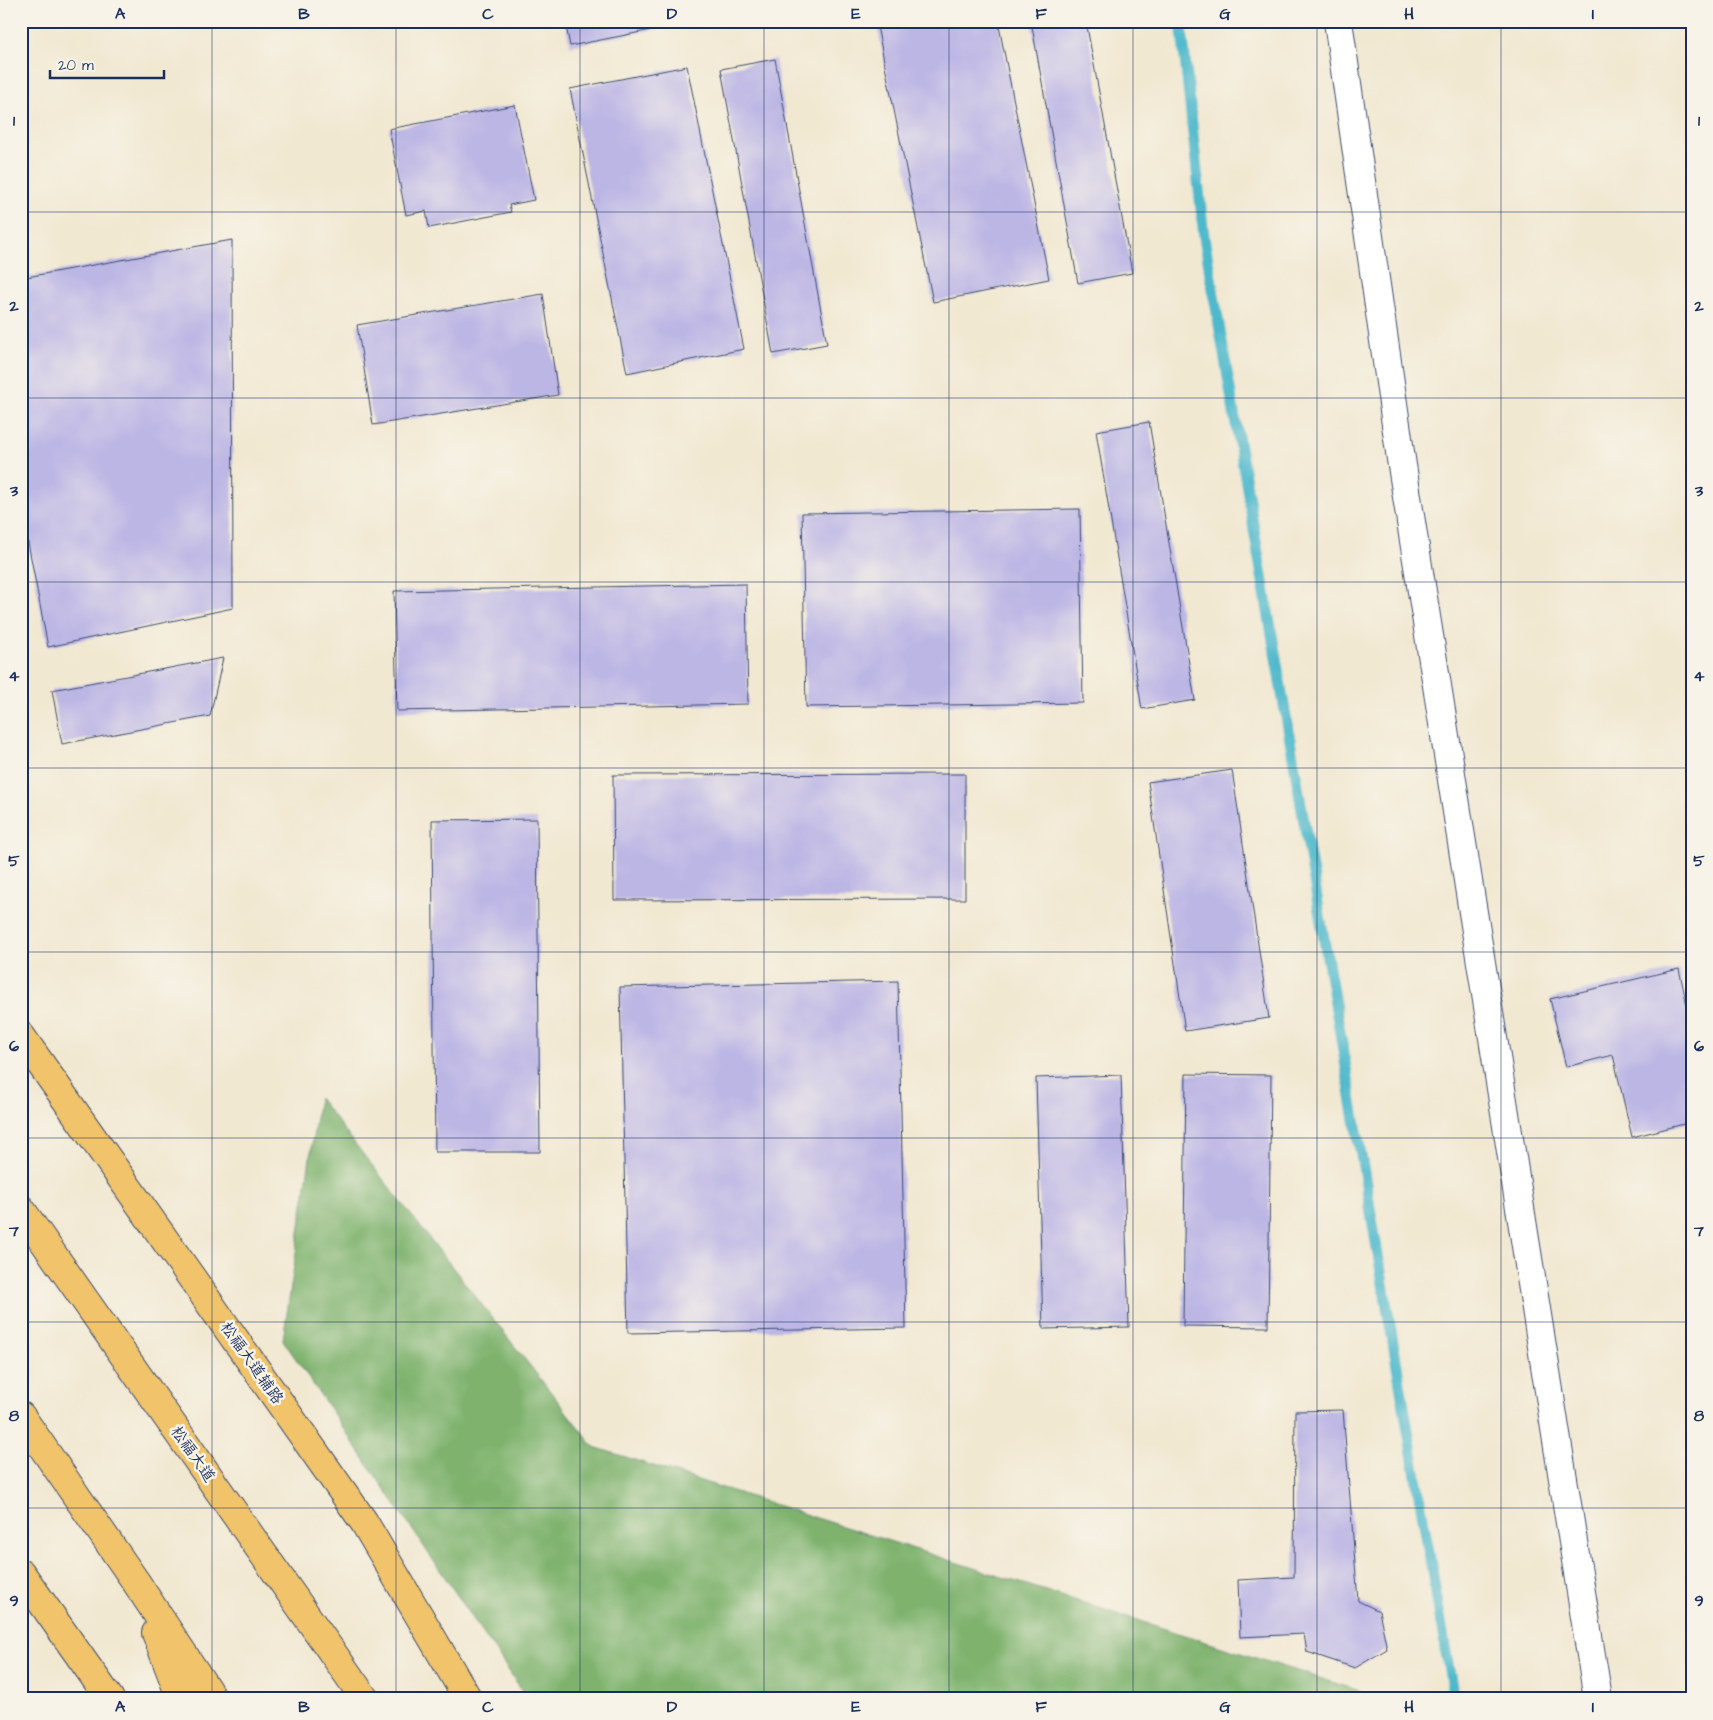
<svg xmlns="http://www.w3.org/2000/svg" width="1713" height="1720" font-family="'Architects Daughter','LXGW WenKai TC',sans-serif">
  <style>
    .forest { fill: #7eb26d; stroke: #4c7066 }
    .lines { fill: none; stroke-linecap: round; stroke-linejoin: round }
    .stream { stroke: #4fb9cc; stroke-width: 11 }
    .building { fill: #bcb6e5 }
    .minor-casing { stroke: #3b4b6f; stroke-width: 30 }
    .major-casing { stroke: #3b4b6f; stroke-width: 30 }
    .minor { stroke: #fff; stroke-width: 28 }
    .major { stroke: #f1c36a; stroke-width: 28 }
    .grid { fill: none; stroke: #1b2f5e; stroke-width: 1; stroke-opacity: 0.55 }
    .labels { text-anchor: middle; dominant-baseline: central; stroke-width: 5; stroke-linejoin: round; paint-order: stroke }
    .street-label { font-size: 16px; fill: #1b2f5e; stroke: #f7f3e8 }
    .neatline { fill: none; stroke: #1b2f5e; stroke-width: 2 }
    .grid-label { font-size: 16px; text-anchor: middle; font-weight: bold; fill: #1b2f5e }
  </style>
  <rect width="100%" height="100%" fill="#f7f3e8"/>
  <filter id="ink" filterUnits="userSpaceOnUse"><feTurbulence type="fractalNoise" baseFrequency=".02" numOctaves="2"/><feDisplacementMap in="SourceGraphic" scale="10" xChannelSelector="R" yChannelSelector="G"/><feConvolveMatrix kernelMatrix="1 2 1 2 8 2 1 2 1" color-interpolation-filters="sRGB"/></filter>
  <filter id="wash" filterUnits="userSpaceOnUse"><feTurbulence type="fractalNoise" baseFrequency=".0096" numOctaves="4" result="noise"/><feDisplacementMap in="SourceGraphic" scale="20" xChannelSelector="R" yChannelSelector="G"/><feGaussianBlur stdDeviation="1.12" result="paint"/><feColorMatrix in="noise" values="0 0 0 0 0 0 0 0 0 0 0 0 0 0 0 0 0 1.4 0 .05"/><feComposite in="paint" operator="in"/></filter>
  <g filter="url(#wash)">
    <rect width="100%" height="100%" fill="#f1e8d1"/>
    <!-- forest -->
    <path class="forest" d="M319 1098 594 1447 1385 1699H528L283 1340Z"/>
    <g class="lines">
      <!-- stream -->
      <path class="stream" d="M1181 21 1204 237 1454 1699"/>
    </g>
    <g id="blocks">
      <!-- building -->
      <path class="building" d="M565 21H687V23L570 46Z
        M876 21H998L1049 279 933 302Z
        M1031 21H1086L1132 273 1078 283Z
        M775 59 827 344 773 354 721 69Z
        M687 66 744 349 627 373 570 89Z
        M515 105 534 200 509 205 511 212 429 228 426 211 406 215 389 129Z
        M232 240 233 608 48 647 21 506V278Z
        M543 294 558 395 373 425 357 325Z
        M1149 422 1195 700 1142 709 1096 431Z
        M1080 509 1083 703 806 707 802 513Z
        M746 584 748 704 397 711 394 591Z
        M223 658 210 716 62 744 52 690Z
        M1232 770 1269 1018 1185 1031 1148 782Z
        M965 774V899L614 900 613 775Z
        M537 819 540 1152H435L432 820Z
        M1679 969 1687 1005 1692 1004V1122L1632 1137 1613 1055 1566 1067 1550 999Z
        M898 981 906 1328 628 1333 620 987Z
        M1186 1074 1271 1075 1268 1327 1183 1326Z
        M1121 1075 1129 1327 1043 1329 1036 1078Z
        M1343 1410 1358 1601 1379 1611 1387 1649 1355 1668 1307 1652 1304 1634 1240 1637 1238 1580 1294 1577 1295 1411Z
        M1692 1487V1513H1691L1686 1488Z"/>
    </g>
  </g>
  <g filter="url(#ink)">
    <use href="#blocks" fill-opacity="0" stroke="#3b4b6f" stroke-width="1"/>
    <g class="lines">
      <!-- minor casing -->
      <g class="minor-casing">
        <path id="minor" d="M1338 21 1401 459 1598 1699"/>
      </g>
      <!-- major casing -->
      <g class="major-casing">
        <path id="major" d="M21 1036 364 1522 468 1699
          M21 1209 365 1699
          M21 1416 136 1582 213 1699
          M21 1573 110 1699
          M156 1633 181 1699"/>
      </g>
      <!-- minor -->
      <use href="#minor" class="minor"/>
      <!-- major -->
      <use href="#major" class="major"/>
    </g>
  </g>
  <!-- grid -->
  <path class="grid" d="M212 21V1699M396 21V1699M580 21V1699M764 21V1699M949 21V1699M1133 21V1699M1317 21V1699M1501 21V1699M21 212H1692M21 398H1692M21 582H1692M21 768H1692M21 952H1692M21 1138H1692M21 1322H1692M21 1508H1692"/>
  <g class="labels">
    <!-- street labels -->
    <g class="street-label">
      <text transform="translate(252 1363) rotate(55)">松福大道辅路</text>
      <text transform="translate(193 1454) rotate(55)">松福大道</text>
    </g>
  </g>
  <!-- margin -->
  <rect width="1713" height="1720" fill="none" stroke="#f7f3e8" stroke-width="55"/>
  <!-- scale -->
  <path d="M50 70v8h114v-8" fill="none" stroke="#1b2f5e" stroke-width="2.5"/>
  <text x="58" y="70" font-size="15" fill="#1b2f5e" stroke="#f7f3e8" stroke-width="4" paint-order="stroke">20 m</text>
  <rect x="28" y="28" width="1658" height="1664" class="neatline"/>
  <g class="grid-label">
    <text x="120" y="19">A</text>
    <text x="304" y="19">B</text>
    <text x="488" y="19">C</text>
    <text x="672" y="19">D</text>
    <text x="856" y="19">E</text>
    <text x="1041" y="19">F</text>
    <text x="1225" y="19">G</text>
    <text x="1409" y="19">H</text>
    <text x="1593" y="19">I</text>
    <text x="14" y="126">1</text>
    <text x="1699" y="126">1</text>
    <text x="14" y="311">2</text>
    <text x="1699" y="311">2</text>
    <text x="14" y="496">3</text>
    <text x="1699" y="496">3</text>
    <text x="14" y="681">4</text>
    <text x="1699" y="681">4</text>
    <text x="14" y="866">5</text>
    <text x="1699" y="866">5</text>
    <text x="14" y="1051">6</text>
    <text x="1699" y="1051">6</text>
    <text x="14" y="1236">7</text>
    <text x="1699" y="1236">7</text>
    <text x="14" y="1421">8</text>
    <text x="1699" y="1421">8</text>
    <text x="14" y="1606">9</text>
    <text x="1699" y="1606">9</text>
    <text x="120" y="1712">A</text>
    <text x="304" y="1712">B</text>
    <text x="488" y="1712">C</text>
    <text x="672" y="1712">D</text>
    <text x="856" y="1712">E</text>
    <text x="1041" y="1712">F</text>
    <text x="1225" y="1712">G</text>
    <text x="1409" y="1712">H</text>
    <text x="1593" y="1712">I</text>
  </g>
</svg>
